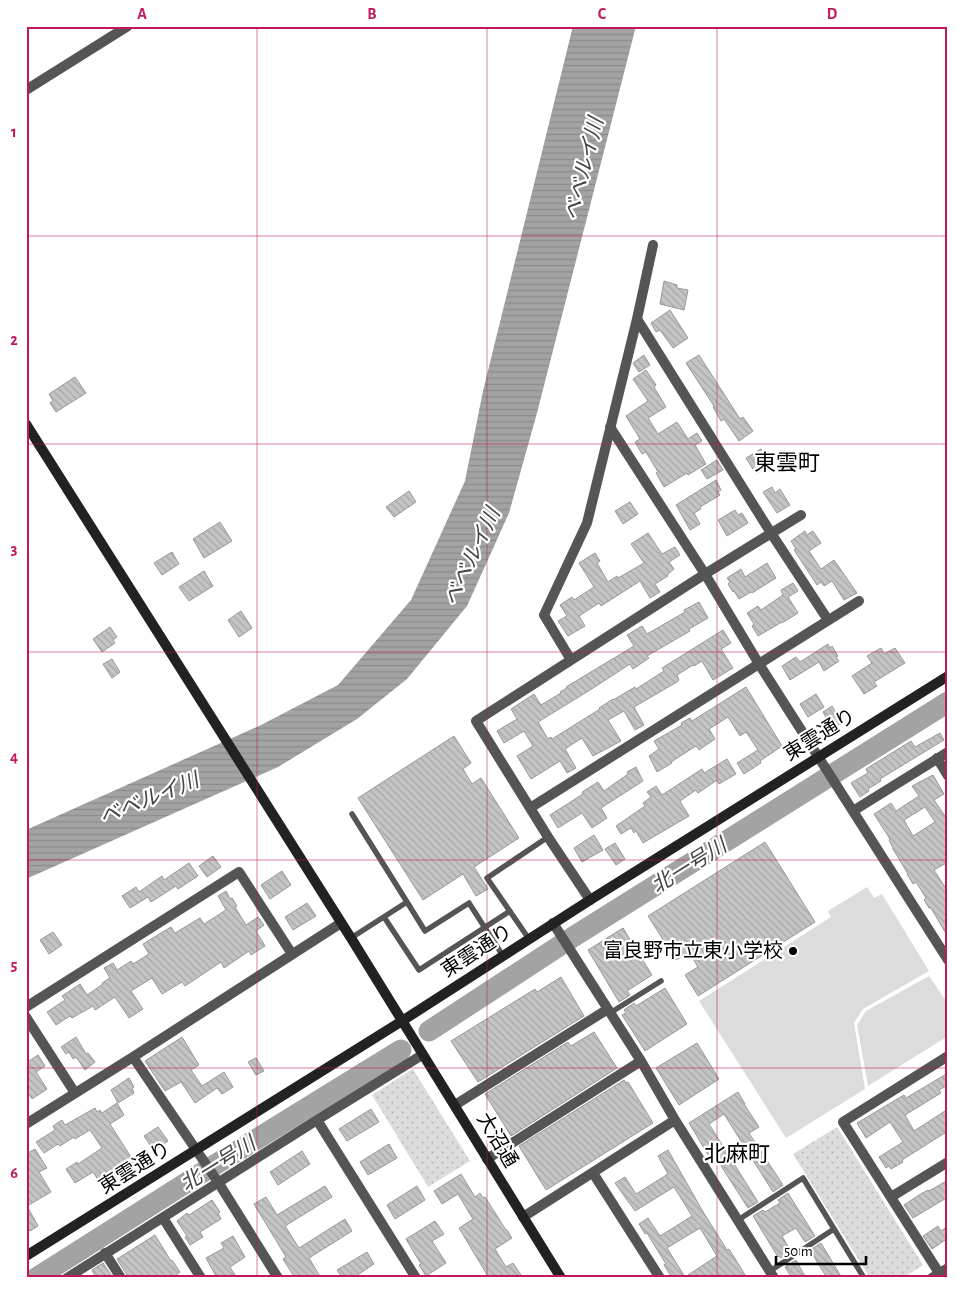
<svg xmlns="http://www.w3.org/2000/svg" width="974" height="1304" font-family="'Alegreya Sans','Noto Sans JP',sans-serif">
  <style>
    .grass { fill: #dcdcdc }
    .park { fill: url(#park-dots) }
    .water { fill: url(#water-rules) }
    .lines { fill: none; stroke-linecap: round; stroke-linejoin: round }
    .river { stroke: #a3a3a3; stroke-width: 21 }
    .building { fill: url(#building-back-hatch); stroke: #999; fill-rule: evenodd }
    .lane { stroke: #555; stroke-width: 5.5 }
    .street { stroke: #555; stroke-width: 10 }
    .secondary { stroke: #222; stroke-width: 10 }
    .grid { fill: none; stroke: #c2185b; stroke-width: 1; stroke-opacity: 0.55 }
    .poi-dot { fill: #000; stroke: #fff; stroke-width: 2 }
    .labels { text-anchor: middle; dominant-baseline: central; stroke-width: 4.5; stroke-linejoin: round; paint-order: stroke }
    .street-label { font-size: 20px; fill: #000; stroke: #fff }
    .poi-label { font-size: 20px; fill: #000; stroke: #fff; text-anchor: end }
    .water-label { font-size: 21px; font-style: italic; fill: #444; stroke: #fff }
    .quarter-label { font-size: 22px; fill: #000; stroke: #fff }
    .neatline { fill: none; stroke: #c2185b; stroke-width: 2 }
    .grid-label { font-size: 16px; text-anchor: middle; font-weight: bold; fill: #c2185b }
  </style>
  <defs>
    <pattern id="park-dots" width="8" height="8" patternUnits="userSpaceOnUse" patternTransform="scale(1.25)"><rect width="8" height="8" fill="#dcdcdc"/><path d="M2 2h.1M6 6h.1" fill="none" stroke="#bbb" stroke-width="1.8" stroke-linecap="round"/></pattern>
    <pattern id="water-rules" width="6" height="5" patternUnits="userSpaceOnUse" patternTransform="scale(1.25)"><rect width="6" height="5" fill="#a3a3a3"/><path d="M0 2.5h6" fill="none" stroke="#8b8b8b"/></pattern>
    <pattern id="building-back-hatch" width="6" height="6" patternUnits="userSpaceOnUse" patternTransform="scale(1.25)"><rect width="6" height="6" fill="#c4c4c4"/><path d="M-1 5l2 2M0 0l6 6M5-1l2 2" fill="none" stroke="#a7a7a7"/></pattern>
  </defs>
  <rect width="100%" height="100%" fill="#fff"/>
  <!-- grass -->
  <path class="grass" d="M867 887 874 898 882 894 929 971 863 1009 854 1023 865 1089 786 1138 699 1001 831 917 828 911Z
    M929 976 948 1004V1036L868 1086 857 1025 866 1011Z"/>
  <!-- park -->
  <path class="park" d="M413 1069 470 1161 428 1187 372 1095Z
    M837 1127 923 1265 903 1278H870L793 1154Z"/>
  <!-- water -->
  <path class="water" d="M573 26H636L537 413 509 513 467 606 407 679 357 719 278 767 26 879V830L261 725 338 685 411 600 465 481 483 391Z"/>
  <g class="lines">
    <!-- river -->
    <path class="river" d="M429 1031 573 937 948 702
      M36 1278 200 1174 401 1050"/>
  </g>
  <!-- building -->
  <path class="building" d="M664 281 677 285V288L688 290 684 310 660 304Z
    M670 310 688 338 673 348 660 330 656 332 651 323Z
    M644 355 650 365 639 372 633 363Z
    M699 355 740 419 743 417 753 431 739 441 724 419 721 421 713 407 714 406 686 363Z
    M646 370 656 385 654 387 666 407 648 418 658 434 677 422 688 439 697 433 702 441 695 445 706 464 688 475 687 473 664 487 656 473 658 472 646 452 642 454 635 442 640 439 626 416 648 401 633 379Z
    M75 377 86 393 56 412 50 403 53 401 49 394Z
    M761 449 771 465 756 474 746 458Z
    M717 460 723 470 707 479 701 470Z
    M716 480 721 490 718 492 720 495 700 507 701 509 694 513 700 524 690 530 676 505Z
    M772 487 775 493 780 489 790 505 777 513 763 492Z
    M409 491 416 502 394 517 386 507Z
    M630 502 638 514 623 524 615 511Z
    M735 510 738 515 742 513 748 523 727 536 718 520Z
    M220 522 232 541 204 558 193 539Z
    M805 531 807 535 813 531 821 543 809 551 821 569 834 560 857 593 844 600 832 581 824 586 821 582 817 585 794 550 796 549 791 541Z
    M648 533 662 554 675 547 680 555 669 562 674 569 667 575 668 576 655 584 660 592 650 598 640 581 601 606 599 603 579 616 585 626 568 636 558 621 567 616 560 605 572 597 574 600 594 587 579 563 595 553 600 561 597 563 608 582 617 576 618 578 644 563 631 544Z
    M172 552 179 564 162 575 154 563Z
    M767 563 776 578 752 593 751 592 739 599 734 591 733 592 728 584 730 582 727 578 741 569 745 577Z
    M204 571 213 586 189 601 179 587Z
    M793 583 798 591 788 597 798 613 782 623V622L758 636 752 626 754 624 747 613 758 606 761 610 783 595 781 590Z
    M699 602 708 618 689 629 690 631 647 656 649 658 633 669 630 664 590 690 538 722 548 739 551 737 552 739 600 709 599 708 613 699V700L635 687 636 689 664 671 662 668 723 630 731 643 721 649 733 668 713 680 702 661 694 666 693 665 677 675 679 680 677 682 634 707 644 725 635 730 624 711 608 720 621 741 593 756 582 738 565 749 576 768 567 773 560 761 531 779 517 756 533 746 524 731 504 743 497 731 517 719 511 709 534 694 541 705 561 693 560 692 567 688 566 687 634 646 627 635 642 626 647 634 685 612 684 610Z
    M241 611 252 628 239 637 228 620Z
    M110 627 117 637 113 640 115 643 102 652 93 639Z
    M828 644 830 648 832 646 838 656 836 657 839 661 824 671 819 662 790 680 782 666 796 657 800 662Z
    M881 648 884 654 895 648 905 663 874 682 877 686 864 694 852 676 872 663 867 656Z
    M112 659 120 672 112 678 103 664Z
    M746 687 782 746 760 761 761 763 744 774 737 763 758 750 746 732 740 736 728 717 709 729 715 739 699 750 696 746 671 762 672 763 657 772 649 756 659 749 654 741 682 725 681 723 690 718 692 721Z
    M816 694 824 707 808 717 800 704Z
    M832 706 842 723 832 728 823 712Z
    M940 733 944 740 880 779 881 781 868 789 869 791 860 797 851 783 868 773 866 769 911 741 915 747Z
    M454 736 471 763 463 769 472 784 481 778 519 838 474 867 488 889 476 896 463 874 423 900 358 798Z
    M727 759 736 774 719 784 717 780 698 793 696 790 680 801 689 816 643 843 636 831 634 833 631 828 621 834 616 826 645 806 643 803 651 797 647 792 656 786 662 795 702 769 704 773Z
    M636 767 643 781 601 808 607 818 592 828 582 813 558 828 550 815 583 794 582 792 598 782 604 791 628 774 627 772Z
    M933 775 944 794 934 800 945 816 948 814V862L934 870 945 887 948 885V937L931 908H929L924 900 926 898 916 882 913 884 907 874H908L893 849V848L889 840 890 839 874 814 891 803 896 811 919 796 912 786ZM925 807 935 822 913 836 904 820Z
    M594 835 603 850 582 862 574 848Z
    M765 842 815 922 698 996 685 975 698 967 689 952 676 960 648 916Z
    M615 843 625 859 616 865 605 849Z
    M213 856 221 867 207 877 199 866Z
    M189 863 198 876 178 889 176 886 151 902 148 897 130 908 122 896 136 887 139 892 162 876 164 880Z
    M282 871 291 885 270 899 261 885Z
    M226 891 230 899 232 898 237 906 235 907 246 925 258 917 264 925 256 931 265 946 251 955 249 951 224 968 221 962 185 986 182 982 162 994 152 978 131 991 143 1009 129 1018 115 997 95 1010 93 1006 72 1018 70 1016 56 1025 47 1012 65 1000 62 996 80 984 87 995 103 984 102 983 110 978 104 968 113 963 117 970 131 961 133 964 149 954 143 944 171 927 175 933 200 918 204 924 226 910 218 896Z
    M307 903 316 916 293 930 285 917Z
    M623 928 652 975 627 991 630 995 619 1002 588 950Z
    M53 932 62 945 49 954 40 940Z
    M561 977 584 1016 478 1082 451 1041 535 989 537 992Z
    M665 988 687 1024 645 1051 622 1015 626 1013 624 1010 634 1003 636 1006Z
    M594 1032 617 1068 511 1136 485 1094 568 1042 571 1046Z
    M76 1037 86 1054 88 1053 95 1062 85 1070 76 1057 73 1059 69 1052 66 1054 61 1047Z
    M182 1037 199 1065 191 1070 202 1086 224 1072 233 1087 222 1094 217 1088 195 1103 181 1082 165 1091 145 1061Z
    M697 1043 719 1079 679 1105 656 1068Z
    M38 1055 45 1066 36 1072 47 1089 32 1099 26 1089V1057L29 1061Z
    M256 1058 264 1071 256 1075 248 1062Z
    M948 1073V1085L939 1090 941 1093 905 1115 914 1131 948 1109V1131L902 1160 903 1162 891 1169 889 1166 886 1168 879 1157 903 1142 890 1122 866 1138 857 1123 904 1095 906 1098Z
    M129 1078 134 1087 132 1088 134 1093 118 1103 111 1090Z
    M624 1080 626 1083 628 1082 653 1123 546 1190 519 1146Z
    M738 1092 745 1104H744L759 1127 749 1133 783 1185 773 1192 724 1114 709 1124 758 1202 748 1208 714 1155 710 1158 689 1123Z
    M117 1103 124 1115 110 1124 136 1165 114 1179 115 1181 104 1189 93 1172 75 1183 66 1169 77 1162 78 1164 102 1148 90 1130 75 1139 74 1137 60 1146 58 1144 44 1153 36 1142 55 1130 53 1126 62 1120 65 1125 95 1108 97 1112 100 1110 102 1113Z
    M371 1109 379 1122 347 1141 339 1129Z
    M158 1127 168 1141 154 1151 144 1136Z
    M389 1144 397 1158 368 1175 360 1162Z
    M35 1149 47 1168 39 1172 51 1192 27 1206 38 1226 30 1231 26 1225V1154Z
    M668 1150 702 1210 727 1250 729 1249 747 1278H672L664 1265 666 1264 647 1233 645 1234 639 1224 648 1218 660 1236 692 1216 674 1187 635 1211 615 1183 625 1177 636 1194 668 1174 658 1156ZM700 1228 717 1256 685 1277 667 1248Z
    M302 1151 310 1164 278 1185 270 1172Z
    M461 1174 475 1197 480 1193 483 1198 485 1197 506 1230H507L512 1238 495 1249 506 1267 513 1263 523 1278H489L459 1228 473 1219 458 1194 442 1204 434 1191Z
    M948 1180V1197L913 1218 904 1205 919 1195 928 1190 929 1191Z
    M325 1186 332 1197 285 1226 299 1248 345 1219 352 1231 309 1258 321 1278H295L283 1259 286 1257 254 1204 266 1197 277 1215Z
    M417 1186 425 1200 395 1219 387 1205Z
    M788 1193 815 1236 805 1242 796 1228 782 1236 791 1252 781 1258 779 1256 778 1257 753 1216 763 1210 765 1212 780 1203 778 1200Z
    M212 1200 220 1212 218 1213 221 1219 200 1232 203 1237 190 1245 185 1237 187 1236 177 1221 187 1213 189 1215Z
    M435 1221 444 1234 432 1241 446 1263 426 1276 419 1265 421 1264 406 1239Z
    M938 1226 941 1231 948 1226V1238L932 1249 923 1236Z
    M155 1235 171 1261 172 1260 180 1272 172 1278H129L117 1259Z
    M233 1236 245 1257 230 1267 237 1278H217L206 1258 224 1248 221 1243Z
    M821 1243 842 1278H827L810 1250Z
    M367 1252 374 1264 353 1278H342L337 1270Z
    M796 1260 806 1278H792L785 1267Z
    M103 1263 111 1275 107 1278H96L92 1270Z"/>
  <g class="lines">
    <!-- lane -->
    <path class="lane" d="M352 814 407 902
      M384 917 419 970 510 911
      M351 938 407 902 425 931 469 903 503 956
      M529 939 487 878 548 837
      M610 1013 661 981
      M738 1220 803 1178 864 1278
      M770 1271 834 1229"/>
    <!-- street -->
    <path class="street" d="M26 90 128 26
      M637 319 771 533 828 620
      M610 427 705 574 759 664 948 960
      M571 660 544 615 587 523 637 319 653 245
      M937 758 948 776
      M530 808 859 601
      M853 811 948 752
      M590 900 548 837 476 721 705 574 801 515
      M553 923 641 1061 675 1120 774 1278
      M26 1007 239 872 292 954
      M26 1017 75 1093
      M133 1057 341 923
      M455 1105 608 1009
      M317 1120 416 1278
      M26 1124 133 1057 218 1182 278 1278
      M487 1159 641 1061
      M593 1173 660 1278
      M891 1197 948 1162
      M523 1217 675 1120
      M165 1221 201 1278
      M105 1253 121 1278
      M939 1273 843 1122 948 1056
      M67 1278 317 1120 422 1055
      M932 1278 948 1268"/>
    <!-- secondary -->
    <path class="secondary" d="M26 424 351 938 561 1278
      M26 1256 402 1021 590 900 948 676"/>
  </g>
  <!-- grid -->
  <path class="grid" d="M257 26V1278M487 26V1278M717 26V1278M26 236H948M26 444H948M26 652H948M26 860H948M26 1068H948"/>
  <!-- markers -->
  <circle class="poi-dot" cx="793" cy="951" r="5"/>
  <g class="labels">
    <!-- street labels -->
    <g class="street-label">
      <text transform="translate(820 735) rotate(-32)">東雲通り</text>
      <text transform="translate(477 951) rotate(-33)">東雲通り</text>
      <text transform="translate(497 1140) rotate(59)">大沼通</text>
      <text transform="translate(135 1168) rotate(-32)">東雲通り</text>
    </g>
    <!-- poi labels -->
    <g class="poi-label">
      <text x="783" y="951">富良野市立東小学校</text>
    </g>
    <!-- water labels -->
    <g class="water-label">
      <text transform="translate(584 169) rotate(-76)">ベベルイ川</text>
      <text transform="translate(472 557) rotate(-65)">ベベルイ川</text>
      <text transform="translate(149 799) rotate(-22)">ベベルイ川</text>
      <text transform="translate(689 866) rotate(-32)">北一号川</text>
      <text transform="translate(218 1164) rotate(-32)">北一号川</text>
    </g>
    <!-- quarter labels -->
    <g class="quarter-label">
      <text x="787" y="463">東雲町</text>
      <text x="737" y="1154">北麻町</text>
    </g>
  </g>
  <!-- border -->
  <rect width="974" height="1304" fill="none" stroke="#ffffff" stroke-width="55"/>
  <!-- scale -->
  <path d="M776 1256v8h90v-8" fill="none" stroke="#000000" stroke-width="2.5"/>
  <text x="784" y="1256" font-size="15" fill="#000000" stroke="#ffffff" stroke-width="4" paint-order="stroke">50 m</text>
  <rect x="28" y="28" width="918" height="1248" class="neatline"/>
  <g class="grid-label">
    <text x="142" y="19">A</text>
    <text x="372" y="19">B</text>
    <text x="602" y="19">C</text>
    <text x="832" y="19">D</text>
    <text x="14" y="137">1</text>
    <text x="14" y="345">2</text>
    <text x="14" y="554">3</text>
    <text x="14" y="762">4</text>
    <text x="14" y="970">5</text>
    <text x="14" y="1178">6</text>
  </g>
</svg>
